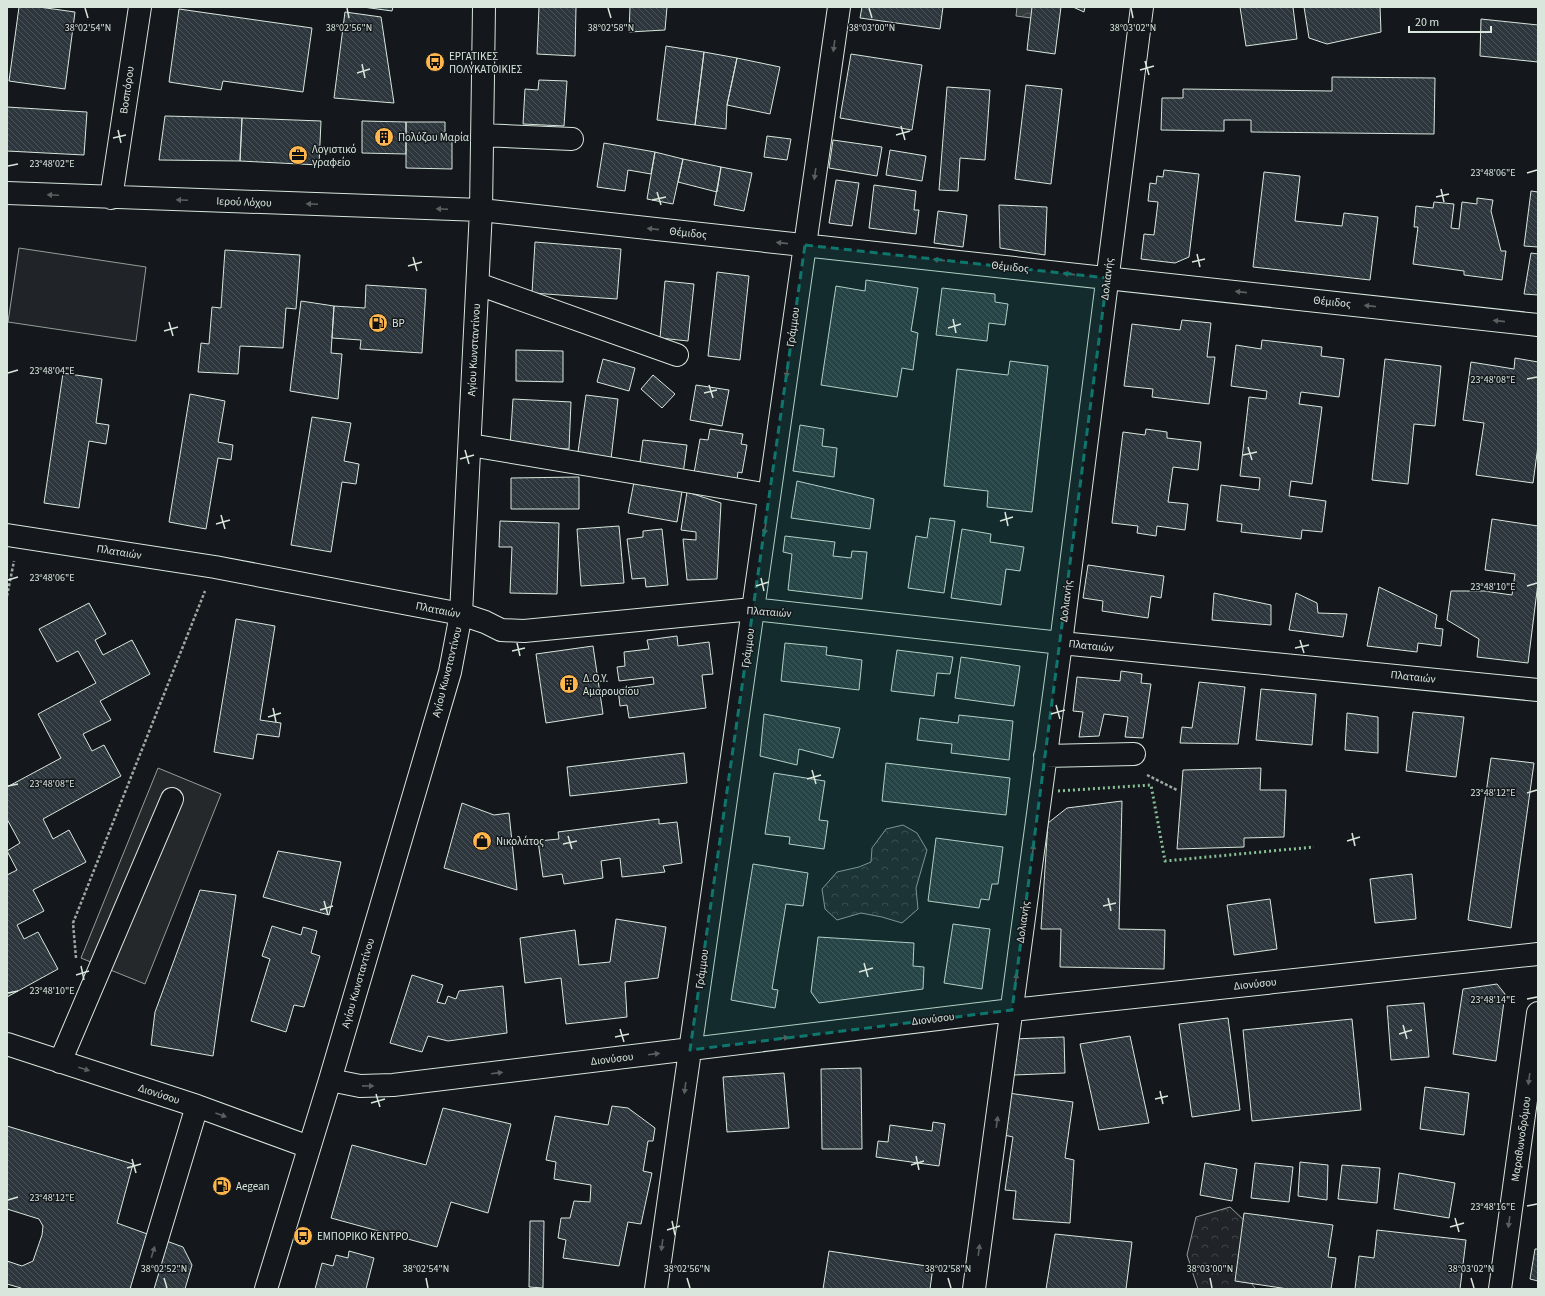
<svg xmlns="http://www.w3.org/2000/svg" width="1545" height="1296" font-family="'Source Sans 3',sans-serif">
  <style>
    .forest { fill: url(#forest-crowns); stroke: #939e99 }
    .pitch { fill: #202428; stroke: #939e99 }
    .parking { fill: #24282b; stroke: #939e99 }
    .water { fill: url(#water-waves); stroke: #939e99 }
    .building { fill: url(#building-back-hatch); stroke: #d8e6dc }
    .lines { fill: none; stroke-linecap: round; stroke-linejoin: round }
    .minor-casing { stroke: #d8e6dc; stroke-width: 24 }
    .path { stroke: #9da8a2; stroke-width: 2.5; stroke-dasharray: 3 2; stroke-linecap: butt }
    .minor { stroke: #14181c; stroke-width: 22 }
    .hedge { stroke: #8ac095; stroke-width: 3; stroke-dasharray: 2 3; stroke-linecap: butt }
    .oneway { fill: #59605f }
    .marked { fill: #0f766e; fill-opacity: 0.2; stroke: #0f766e; stroke-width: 3; stroke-dasharray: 8 5; stroke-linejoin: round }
    .ticks { fill: none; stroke: #d8e6dc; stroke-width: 1.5 }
    .labels { text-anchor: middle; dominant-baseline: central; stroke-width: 3; stroke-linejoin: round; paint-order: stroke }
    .poi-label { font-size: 11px; fill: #d8e6dc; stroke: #14181c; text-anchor: start }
    .street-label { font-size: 11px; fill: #d8e6dc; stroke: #14181c }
    .ticks-label { font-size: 10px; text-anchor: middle; fill: #d8e6dc; stroke: #14181c; stroke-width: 3; stroke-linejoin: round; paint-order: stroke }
  </style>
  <defs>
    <pattern id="forest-crowns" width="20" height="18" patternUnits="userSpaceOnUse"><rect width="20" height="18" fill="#202428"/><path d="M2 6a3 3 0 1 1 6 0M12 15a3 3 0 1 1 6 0" fill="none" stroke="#404447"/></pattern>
    <pattern id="water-waves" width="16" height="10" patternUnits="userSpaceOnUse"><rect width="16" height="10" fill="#363b3e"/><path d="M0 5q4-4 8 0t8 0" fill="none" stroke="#525759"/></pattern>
    <pattern id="building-back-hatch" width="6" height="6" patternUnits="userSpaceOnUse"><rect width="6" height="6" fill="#2c363c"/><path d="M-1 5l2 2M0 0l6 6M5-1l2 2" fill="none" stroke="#4a5358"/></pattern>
  </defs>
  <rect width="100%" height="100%" fill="#14181c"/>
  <!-- forest -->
  <path class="forest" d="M903 825 917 833 927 850 916 888 918 909 902 923 882 917 861 913 837 920 825 909 822 889 837 872 859 867 871 862 872 848 886 829Z
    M1230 1207 1249 1225 1246 1277 1256 1289H1198L1187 1255 1196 1217Z"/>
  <!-- pitch -->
  <path class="pitch" d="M19 248 146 267 136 341 8 322Z"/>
  <!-- parking -->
  <path class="parking" d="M158 768 221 794 145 984 81 958Z"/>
  <!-- water -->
  <path class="water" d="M1017 7H1048L1046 20 1016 16Z"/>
  <!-- building -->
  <path class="building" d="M19 7H39L75 12 65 89 9 81Z
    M363 7H393L392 11Z
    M539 7H576L575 56 537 54Z
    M630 7H667L665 30 629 32Z
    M862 7H943L940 29 860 18Z
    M1032 7H1061L1055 54 1027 50Z
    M1073 7H1085L1084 12Z
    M1240 7H1293L1297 39 1246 46Z
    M1304 7H1380L1381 32 1327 44 1309 38Z
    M179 9 312 28 303 92 223 81 221 90 169 82Z
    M345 12 381 17 394 103 334 98Z
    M1481 19 1538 25V62L1480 56Z
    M666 46 704 52 695 125 657 120Z
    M704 52 737 58 727 105 726 129 695 125Z
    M851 54 922 65 912 130 840 118Z
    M737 58 780 67 770 114 727 105Z
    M1332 77 1435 78 1434 134 1251 132V120H1224V131L1161 130 1162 98H1183V89L1332 91Z
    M539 80 567 81 564 126 523 124 525 89 538 90Z
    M1026 85 1062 89 1051 184 1015 179Z
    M947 87 990 90 985 160 960 158 958 191 939 190Z
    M7 107 87 112 84 155 7 151Z
    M165 116 242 118 240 161 159 160Z
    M242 118 321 121 319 165 240 161Z
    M362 121 406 122V154L362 153Z
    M406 122H445V136L452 137V169L406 168Z
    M767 136 791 139 787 160 764 157Z
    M833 140 882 147 877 176 829 168Z
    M604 143 655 152 651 174 628 170 625 191 597 187Z
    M890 150 926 156 922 181 886 175Z
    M655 152 683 159 673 204 647 199Z
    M683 159 721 167 717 192 678 182Z
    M721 167 752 173 744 211 714 205Z
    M1164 170 1199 174 1189 257 1175 263 1141 259 1144 234 1154 235 1158 202 1148 201 1150 183 1156 184 1157 176 1163 177Z
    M1264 172 1300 176 1295 221 1342 226 1344 213 1378 217 1370 280 1253 267Z
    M836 180 859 183 852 226 829 223Z
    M874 185 916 191 914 210H919L916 234 869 228Z
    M1531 191 1538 192V247L1524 246Z
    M1477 198 1493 200 1491 211 1501 251H1506L1502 280 1464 275V271L1413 264 1418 227H1414L1416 206 1433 208 1434 202 1454 204 1451 228 1459 229 1462 202 1477 204Z
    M999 205 1047 207 1045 255 1000 248Z
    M938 211 967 215 963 247 934 243Z
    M535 242 621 249 617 299 532 293Z
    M225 250 300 255 296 309 286 308 283 348 240 346 238 374 198 372 201 343 209 344 212 307 221 308Z
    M1531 253 1538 254V295L1524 294Z
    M717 272 749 276 740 360 708 356Z
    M866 280 918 288 911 331 918 333 913 370 902 368 897 397 821 385 836 286 865 291Z
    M665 281 694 284 688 341 660 338Z
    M366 285 426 289 422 353 360 349 361 340 332 338 334 306 365 308Z
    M942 288 995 294V302L1008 304 1005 325 989 323 987 341 936 335Z
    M301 301 334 306 331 353 342 354 338 399 290 391Z
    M1182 320 1211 323 1207 357H1215L1209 404 1152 397 1153 389 1124 386 1132 324 1180 330Z
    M1262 340 1322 347 1321 356 1344 359 1339 397 1301 392 1299 404 1322 407 1312 484 1291 481 1289 496 1326 501 1322 532 1302 530 1301 539 1241 532 1242 524 1217 521 1221 485 1259 490 1260 478 1240 476 1249 397 1266 399 1267 391 1231 386 1236 345 1261 349Z
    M516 350 563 351V382L516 381Z
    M1515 358 1538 362V446L1533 483 1476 475 1484 423 1463 420 1471 362 1514 369Z
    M603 359 635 368 629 391 597 382Z
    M1385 359 1441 366 1435 426 1414 424 1408 484 1372 480Z
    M1010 361 1048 366 1032 512 987 507 988 491 944 486 957 369 1008 375Z
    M63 373 102 379 96 423 109 425 106 444 89 441 79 508 44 503Z
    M653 375 675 394 662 408 641 389Z
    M696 385 729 390 722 426 690 420Z
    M190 394 225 401 218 442 233 445 231 460 218 458 206 529 169 522Z
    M586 395 618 399 611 459 578 452Z
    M513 399 571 402 569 449 510 446Z
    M312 417 351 423 344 461 359 464 356 484 342 482 331 552 291 545Z
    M800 425 824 429 822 446 837 448 834 477 793 471Z
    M710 429 743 434 741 444 747 445 742 473 738 472 737 480 694 473 700 439 708 440Z
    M1146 429 1167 432V438L1201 442 1198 470 1173 467 1168 502 1188 504 1185 530 1157 526 1156 536 1137 533 1138 526 1112 523 1123 432 1145 435Z
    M643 440 687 445 683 474 639 469Z
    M579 477V509H511V478Z
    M797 481 874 499 870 529 791 518Z
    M634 482 683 485 677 522 628 513Z
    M687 492 721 503 717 579 687 580 683 539 696 540V532L681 530Z
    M930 518 955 521 944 593 908 588 916 536 927 538Z
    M1492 519 1538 526V583L1528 663 1477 657 1479 639 1447 620 1451 591H1484L1512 595 1515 574 1485 570Z
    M500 521 559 523 557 594 510 593 512 547H499Z
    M619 526 624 583 581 586 577 529Z
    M662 529 668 585 646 587 645 578 632 579 627 539 643 537V531Z
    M962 529 991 534 990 542 1024 547 1020 571 1006 569 1001 605 951 598Z
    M785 536 835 542 833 556 851 558 852 551 867 552 862 599 788 590 792 554 783 552Z
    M1088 565 1164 576 1161 598 1151 596 1148 618 1102 611 1103 601 1083 598Z
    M1379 587 1437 615 1435 628 1443 629 1441 646 1418 643 1417 652 1367 646Z
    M1214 593 1271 605V625L1212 620Z
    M1296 593 1317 603 1318 613 1347 614 1343 637 1289 630Z
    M89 603 106 634 95 640 103 655 132 640 150 674 100 701 111 720 83 734 92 751 104 745 121 776 43 819 53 839 69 830 86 862 33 890 44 911 17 925 24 939 38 932 58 969 7 997V875L17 870 7 851 20 843 7 819V787L61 758 38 714 96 683 78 651 57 662 39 629Z
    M236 619 275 626 260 720 281 723 279 737 257 734 253 759 214 752Z
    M677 636 678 646 709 642 713 674 702 675 706 708 629 718 627 705 620 706 618 689 654 684 653 677 619 681 617 667 625 666 624 652 649 649 647 640Z
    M785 643 827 647 826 655 862 660 859 690 781 681Z
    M593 646 603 714 546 723 536 654Z
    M897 650 953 657 950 674 937 673 934 696 891 691Z
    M961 657 1020 666 1014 706 955 698Z
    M1121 671 1142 674 1141 683 1151 684 1143 738 1125 737 1128 717 1104 714 1099 736 1079 737 1083 712 1073 711 1077 677 1120 681Z
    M1199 682 1245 687 1238 744 1180 743 1182 727 1192 728Z
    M1261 689 1316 694 1312 745 1256 740Z
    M1413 712 1464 717 1456 777 1406 771Z
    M1347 713 1378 717V753L1345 750Z
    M764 714 840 728 833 758 799 749 797 765 760 756Z
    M959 715 1013 721 1009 760 951 753 952 744 917 740 920 718 958 723Z
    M684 753 687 783 570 796 567 767Z
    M1491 758 1534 763 1511 928 1468 920Z
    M886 763 1010 778 1006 815 882 801Z
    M1261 768 1260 790H1286L1284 837 1244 838V847L1177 849 1183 770Z
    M774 773 825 781 819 820 828 821 824 849 789 844 790 837 765 834Z
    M1122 801 1119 929 1165 930 1164 969 1060 967 1061 929H1041L1048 823 1067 808Z
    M462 803 494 815 509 813 517 890 444 868Z
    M659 819V824L677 822 682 863 663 866 665 872 622 877 620 858 601 861 603 878 564 884 562 874 543 877 538 841 559 839 558 832Z
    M936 838 1003 847 998 884H992L989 900 981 899 979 908 928 901Z
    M278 851 341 862 329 915 263 897Z
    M753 864 808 873 803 906 786 904 772 989 778 990 775 1008 731 1000Z
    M1412 874 1416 919 1375 923 1370 879Z
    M200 890 236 895 213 1056 151 1045 155 1012Z
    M1270 899 1277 949 1234 955 1227 905Z
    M616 919 666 927 658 978 625 982 627 1017 566 1024 561 978 525 983 520 938 575 930 579 965 610 962Z
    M953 924 990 929 982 989 944 983Z
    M272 926 301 935 303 927 317 931 311 953 320 956 304 1007 294 1005 286 1032 251 1021 270 959 262 956Z
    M818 937 914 943 913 966 924 967 923 989 819 1003 811 992Z
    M412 975 443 985 437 1002 445 1004 448 996 456 999 459 991 503 986 507 1033 448 1041 428 1036 422 1052 390 1043Z
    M1497 984 1505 994 1496 1061 1453 1054 1463 989Z
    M1424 1003 1429 1057 1391 1060 1387 1006Z
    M1228 1018 1240 1110 1192 1117 1179 1024Z
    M1352 1019 1361 1110 1252 1121 1243 1030Z
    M1130 1036 1149 1123 1099 1130 1080 1044Z
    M1064 1037 1065 1073 1014 1075 1013 1039Z
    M861 1068 862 1149H822L821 1069Z
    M784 1073 789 1128 727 1132 723 1077Z
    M1425 1087 1469 1093 1464 1135 1420 1129Z
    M1008 1093 1073 1102 1065 1158 1074 1160 1070 1223 1013 1219 1016 1191 1005 1190 1013 1137 1004 1135Z
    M612 1106 628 1108 655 1128 653 1141H648L643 1171 652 1173 641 1224 628 1222 619 1266 563 1258 566 1240 558 1238 561 1218H570L574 1201 590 1202 591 1185 554 1179 556 1162 546 1160 555 1116 608 1125Z
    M443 1108 511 1124 488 1213 451 1202 437 1247 331 1218 352 1145 426 1165Z
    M933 1122 945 1124 939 1166 876 1157 878 1141 888 1142 890 1125 932 1131Z
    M7 1126 133 1164 117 1223 183 1247 192 1265 185 1289H21V1288L7 1284V1261L22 1266 33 1261 42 1235 43 1226 39 1219 7 1209Z
    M1300 1162 1328 1165 1327 1200 1298 1196Z
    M1205 1163 1237 1169 1232 1201 1200 1195Z
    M1255 1163 1293 1167 1289 1202 1251 1198Z
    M1342 1165 1380 1168 1377 1203 1338 1199Z
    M1399 1173 1455 1183 1449 1218 1394 1209Z
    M1244 1213 1333 1225 1328 1257 1336 1258 1331 1289H1288L1235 1281Z
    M530 1221H544L543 1288 529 1287Z
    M1377 1230 1466 1240 1460 1289H1355L1359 1256 1374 1258Z
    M1055 1234 1132 1242 1126 1289H1046Z
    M1535 1249H1538V1281L1530 1279Z
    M349 1251 374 1258 366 1289H315L322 1263 333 1266 336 1255 348 1258Z
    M829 1251 933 1267 930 1289H823Z"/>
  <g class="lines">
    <!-- minor casing -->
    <g class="minor-casing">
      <path id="minor" d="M482 135 572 139
        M7 193 481 210 1538 325
        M111 198 140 7
        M478 284 677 355
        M470 445 769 495
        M7 535 215 567 461 614 485 622 501 630 524 631 753 609 1061 643 1538 690
        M1045 756 1134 754
        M7 1044 197 1106 309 1147
        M60 1062 172 799
        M330 1080 360 1086 393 1085 1012 1010 1538 954
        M142 1289 197 1106
        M266 1289 330 1080 450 672 461 614 481 210 484 7
        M656 1289 839 7
        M974 1289 1061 643 1142 7
        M1500 1289 1538 1013"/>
    </g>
    <!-- path -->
    <path class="path" d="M7 596 14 561
      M1147 775 1177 790
      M76 958 73 923 205 591"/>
    <!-- minor -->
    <use href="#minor" class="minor"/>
    <!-- hedge -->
    <path class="hedge" d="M1058 791 1151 785 1165 861 1314 847"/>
  </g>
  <!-- one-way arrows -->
  <defs><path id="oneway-solid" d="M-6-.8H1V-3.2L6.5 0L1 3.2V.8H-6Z"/></defs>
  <g class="oneway">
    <use href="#oneway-solid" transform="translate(834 46) rotate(98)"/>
    <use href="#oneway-solid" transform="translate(815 174) rotate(98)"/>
    <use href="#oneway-solid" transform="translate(53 195) rotate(-178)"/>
    <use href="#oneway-solid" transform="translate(182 200) rotate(-178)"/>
    <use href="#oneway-solid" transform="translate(312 204) rotate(-178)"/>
    <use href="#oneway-solid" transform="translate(442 209) rotate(-178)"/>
    <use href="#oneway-solid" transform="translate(653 229) rotate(-174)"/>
    <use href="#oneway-solid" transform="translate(782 243) rotate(-174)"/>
    <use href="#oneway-solid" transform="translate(939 260) rotate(-174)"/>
    <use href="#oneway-solid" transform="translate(1069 274) rotate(-174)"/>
    <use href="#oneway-solid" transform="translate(1241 292) rotate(-174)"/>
    <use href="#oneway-solid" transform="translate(1370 306) rotate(-174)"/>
    <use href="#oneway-solid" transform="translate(1499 321) rotate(-174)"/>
    <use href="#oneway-solid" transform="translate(787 372) rotate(98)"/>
    <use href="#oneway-solid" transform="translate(765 529) rotate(98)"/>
    <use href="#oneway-solid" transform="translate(1033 850) rotate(-82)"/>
    <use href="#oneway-solid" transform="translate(1016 979) rotate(-82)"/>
    <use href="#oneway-solid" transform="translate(783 1038) rotate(-7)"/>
    <use href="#oneway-solid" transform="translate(654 1054) rotate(-7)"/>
    <use href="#oneway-solid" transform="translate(84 1069) rotate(18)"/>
    <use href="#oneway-solid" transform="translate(497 1073) rotate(-7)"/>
    <use href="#oneway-solid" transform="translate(1529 1079) rotate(98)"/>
    <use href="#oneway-solid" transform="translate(368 1086) rotate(1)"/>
    <use href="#oneway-solid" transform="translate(685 1088) rotate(98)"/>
    <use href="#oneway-solid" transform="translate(221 1115) rotate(20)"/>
    <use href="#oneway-solid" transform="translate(997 1122) rotate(-82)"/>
    <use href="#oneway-solid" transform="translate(1509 1222) rotate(98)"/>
    <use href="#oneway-solid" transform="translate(662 1245) rotate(98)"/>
    <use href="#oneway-solid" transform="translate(979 1250) rotate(-82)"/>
    <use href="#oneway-solid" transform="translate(153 1252) rotate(-73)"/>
  </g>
  <!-- marked area -->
  <path class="marked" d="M805 245 1107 278 1012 1010 690 1050Z"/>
  <!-- ticks -->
  <path class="ticks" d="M85 8 88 18M347 8 349 18M608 8 611 18M869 8 872 18M1131 8 1133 18M1145 61 1149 75M362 64 365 78M1140 70 1154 66M357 73 370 69M901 126 905 140M118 130 121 143M896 135 910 131M113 138 126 135M8 166 18 164M1527 173 1537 170M1441 189 1444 202M657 192 661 205M1436 197 1449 194M652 200 666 197M1197 254 1200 267M413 257 417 271M1192 262 1205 259M408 266 422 262M953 319 956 333M169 322 173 336M948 328 961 324M164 331 178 327M8 373 18 370M1527 379 1537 377M709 385 713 398M704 393 717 390M1248 447 1252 460M465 450 469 464M1243 455 1257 452M460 459 474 455M1005 512 1008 526M221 515 225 529M1000 521 1013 517M216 524 230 520M761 578 764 591M8 580 18 577M756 586 769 582M1527 586 1537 583M1300 640 1304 653M517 643 520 656M1295 648 1309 645M512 651 525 648M1056 705 1060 719M273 708 276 722M1051 714 1065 710M268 717 281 713M812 770 816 784M807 779 821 775M8 786 18 784M1527 793 1537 790M1352 833 1355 846M568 836 572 849M1347 841 1360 837M563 844 577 841M1108 898 1111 911M324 901 328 915M1103 906 1116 903M320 910 333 906M864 963 868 977M81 966 84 980M859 972 873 968M76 975 89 971M8 993 18 991M1527 999 1537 997M1403 1025 1407 1039M620 1029 624 1042M1399 1034 1412 1030M615 1037 629 1034M1160 1091 1163 1104M376 1094 380 1107M1155 1099 1168 1096M371 1103 385 1099M916 1156 919 1170M132 1159 136 1173M911 1165 924 1161M127 1168 141 1164M8 1200 18 1197M1527 1206 1537 1204M1455 1218 1459 1232M672 1221 675 1235M1450 1227 1464 1223M667 1230 680 1226M164 1278 167 1288M426 1278 428 1288M687 1278 690 1288M948 1278 951 1288M1210 1278 1212 1288M1471 1278 1474 1288"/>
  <!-- icons -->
  <defs>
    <g id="bus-disc" transform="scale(1)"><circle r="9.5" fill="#ffb74d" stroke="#14181c"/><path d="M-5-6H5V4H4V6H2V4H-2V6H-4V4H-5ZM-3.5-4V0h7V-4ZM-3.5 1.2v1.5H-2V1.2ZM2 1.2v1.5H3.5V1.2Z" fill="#111"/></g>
    <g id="building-disc" transform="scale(1)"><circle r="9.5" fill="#ffb74d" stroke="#14181c"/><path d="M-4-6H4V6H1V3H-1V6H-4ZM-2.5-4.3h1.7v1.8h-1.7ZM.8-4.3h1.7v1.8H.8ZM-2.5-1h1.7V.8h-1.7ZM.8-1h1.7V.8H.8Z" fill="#111"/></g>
    <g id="office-disc" transform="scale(1)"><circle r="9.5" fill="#ffb74d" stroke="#14181c"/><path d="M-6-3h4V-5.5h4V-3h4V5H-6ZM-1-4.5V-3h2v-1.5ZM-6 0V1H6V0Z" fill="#111"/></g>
    <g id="fuel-disc" transform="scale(1)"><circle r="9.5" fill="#ffb74d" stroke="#14181c"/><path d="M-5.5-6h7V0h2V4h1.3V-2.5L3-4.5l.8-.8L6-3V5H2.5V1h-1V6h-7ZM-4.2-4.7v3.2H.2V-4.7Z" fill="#111"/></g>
    <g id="shop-disc" transform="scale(1)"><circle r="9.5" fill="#ffb74d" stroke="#14181c"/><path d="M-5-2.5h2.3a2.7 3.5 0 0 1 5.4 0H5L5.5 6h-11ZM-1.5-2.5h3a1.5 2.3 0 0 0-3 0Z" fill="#111"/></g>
  </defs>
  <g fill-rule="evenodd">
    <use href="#bus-disc" x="435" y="62"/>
    <use href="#building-disc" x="384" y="137"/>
    <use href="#office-disc" x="298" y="155"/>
    <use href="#fuel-disc" x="378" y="323"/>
    <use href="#building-disc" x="569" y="684"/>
    <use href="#shop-disc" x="482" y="841"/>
    <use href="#fuel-disc" x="222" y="1186"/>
    <use href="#bus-disc" x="303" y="1236"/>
  </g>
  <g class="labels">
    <!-- poi labels -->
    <g class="poi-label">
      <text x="449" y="56">ΕΡΓΑΤΙΚΕΣ<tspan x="449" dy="13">ΠΟΛΥΚΑΤΟΙΚΙΕΣ</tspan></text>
      <text x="398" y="137">Πολύζου Μαρία</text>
      <text x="312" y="149">Λογιστικό<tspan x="312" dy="13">γραφείο</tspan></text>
      <text x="392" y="323">BP</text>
      <text x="583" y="678">Δ.Ο.Υ.<tspan x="583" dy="13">Αμαρουσίου</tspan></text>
      <text x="496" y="841">Νικολάτος</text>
      <text x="236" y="1186">Aegean</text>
      <text x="317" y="1236">ΕΜΠΟΡΙΚΟ ΚΕΝΤΡΟ</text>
    </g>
    <!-- street labels -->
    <g class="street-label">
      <text transform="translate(127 90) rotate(-82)">Βοσπόρου</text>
      <text transform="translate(244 202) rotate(2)">Ιερού Λόχου</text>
      <text transform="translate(688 233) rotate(6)">Θέμιδος</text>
      <text transform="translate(1010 267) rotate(6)">Θέμιδος</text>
      <text transform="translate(1107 279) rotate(-83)">Δολιανής</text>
      <text transform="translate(1332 302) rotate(6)">Θέμιδος</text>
      <text transform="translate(793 327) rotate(-82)">Γράμμου</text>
      <text transform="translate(474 350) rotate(-87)">Αγίου Κωνσταντίνου</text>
      <text transform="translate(119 552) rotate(9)">Πλαταιών</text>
      <text transform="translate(1066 601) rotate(-83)">Δολιανής</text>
      <text transform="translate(438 610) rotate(11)">Πλαταιών</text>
      <text transform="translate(769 612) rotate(4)">Πλαταιών</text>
      <text transform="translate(1091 646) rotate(6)">Πλαταιών</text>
      <text transform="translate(748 648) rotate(-82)">Γράμμου</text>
      <text transform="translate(447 672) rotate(-76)">Αγίου Κωνσταντίνου</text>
      <text transform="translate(1413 677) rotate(6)">Πλαταιών</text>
      <text transform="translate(1023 922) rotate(-82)">Δολιανής</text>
      <text transform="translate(702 969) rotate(-82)">Γράμμου</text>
      <text transform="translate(358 983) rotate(-74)">Αγίου Κωνσταντίνου</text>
      <text transform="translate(1255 984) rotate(-6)">Διονύσου</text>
      <text transform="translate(933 1019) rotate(-7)">Διονύσου</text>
      <text transform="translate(612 1059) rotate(-7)">Διονύσου</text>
      <text transform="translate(159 1094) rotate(18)">Διονύσου</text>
      <text transform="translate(1521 1139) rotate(-82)">Μαραθωνοδρόμου</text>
    </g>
  </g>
  <g class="ticks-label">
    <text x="88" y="31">38°02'54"N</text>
    <text x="1133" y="31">38°03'02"N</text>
    <text x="349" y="31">38°02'56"N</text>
    <text x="611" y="31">38°02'58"N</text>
    <text x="872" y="31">38°03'00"N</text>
    <text x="52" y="167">23°48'02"E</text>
    <text x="1493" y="176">23°48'06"E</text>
    <text x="52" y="374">23°48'04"E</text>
    <text x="1493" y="383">23°48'08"E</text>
    <text x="52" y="581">23°48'06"E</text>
    <text x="1493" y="590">23°48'10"E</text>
    <text x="52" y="787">23°48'08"E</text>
    <text x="1493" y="796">23°48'12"E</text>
    <text x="52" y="994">23°48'10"E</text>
    <text x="1493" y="1003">23°48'14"E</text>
    <text x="52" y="1201">23°48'12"E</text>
    <text x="1493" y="1210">23°48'16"E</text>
    <text x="164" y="1272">38°02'52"N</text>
    <text x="426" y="1272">38°02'54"N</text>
    <text x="687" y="1272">38°02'56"N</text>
    <text x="948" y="1272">38°02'58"N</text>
    <text x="1210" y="1272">38°03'00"N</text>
    <text x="1471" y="1272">38°03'02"N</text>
  </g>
  <!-- border -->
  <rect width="1545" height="1296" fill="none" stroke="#d8e6dc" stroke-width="16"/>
  <!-- scale -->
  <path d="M1409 26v6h82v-6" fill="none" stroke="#d8e6dc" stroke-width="2"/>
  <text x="1415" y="26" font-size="12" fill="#d8e6dc" stroke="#14181c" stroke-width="3" paint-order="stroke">20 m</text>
</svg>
